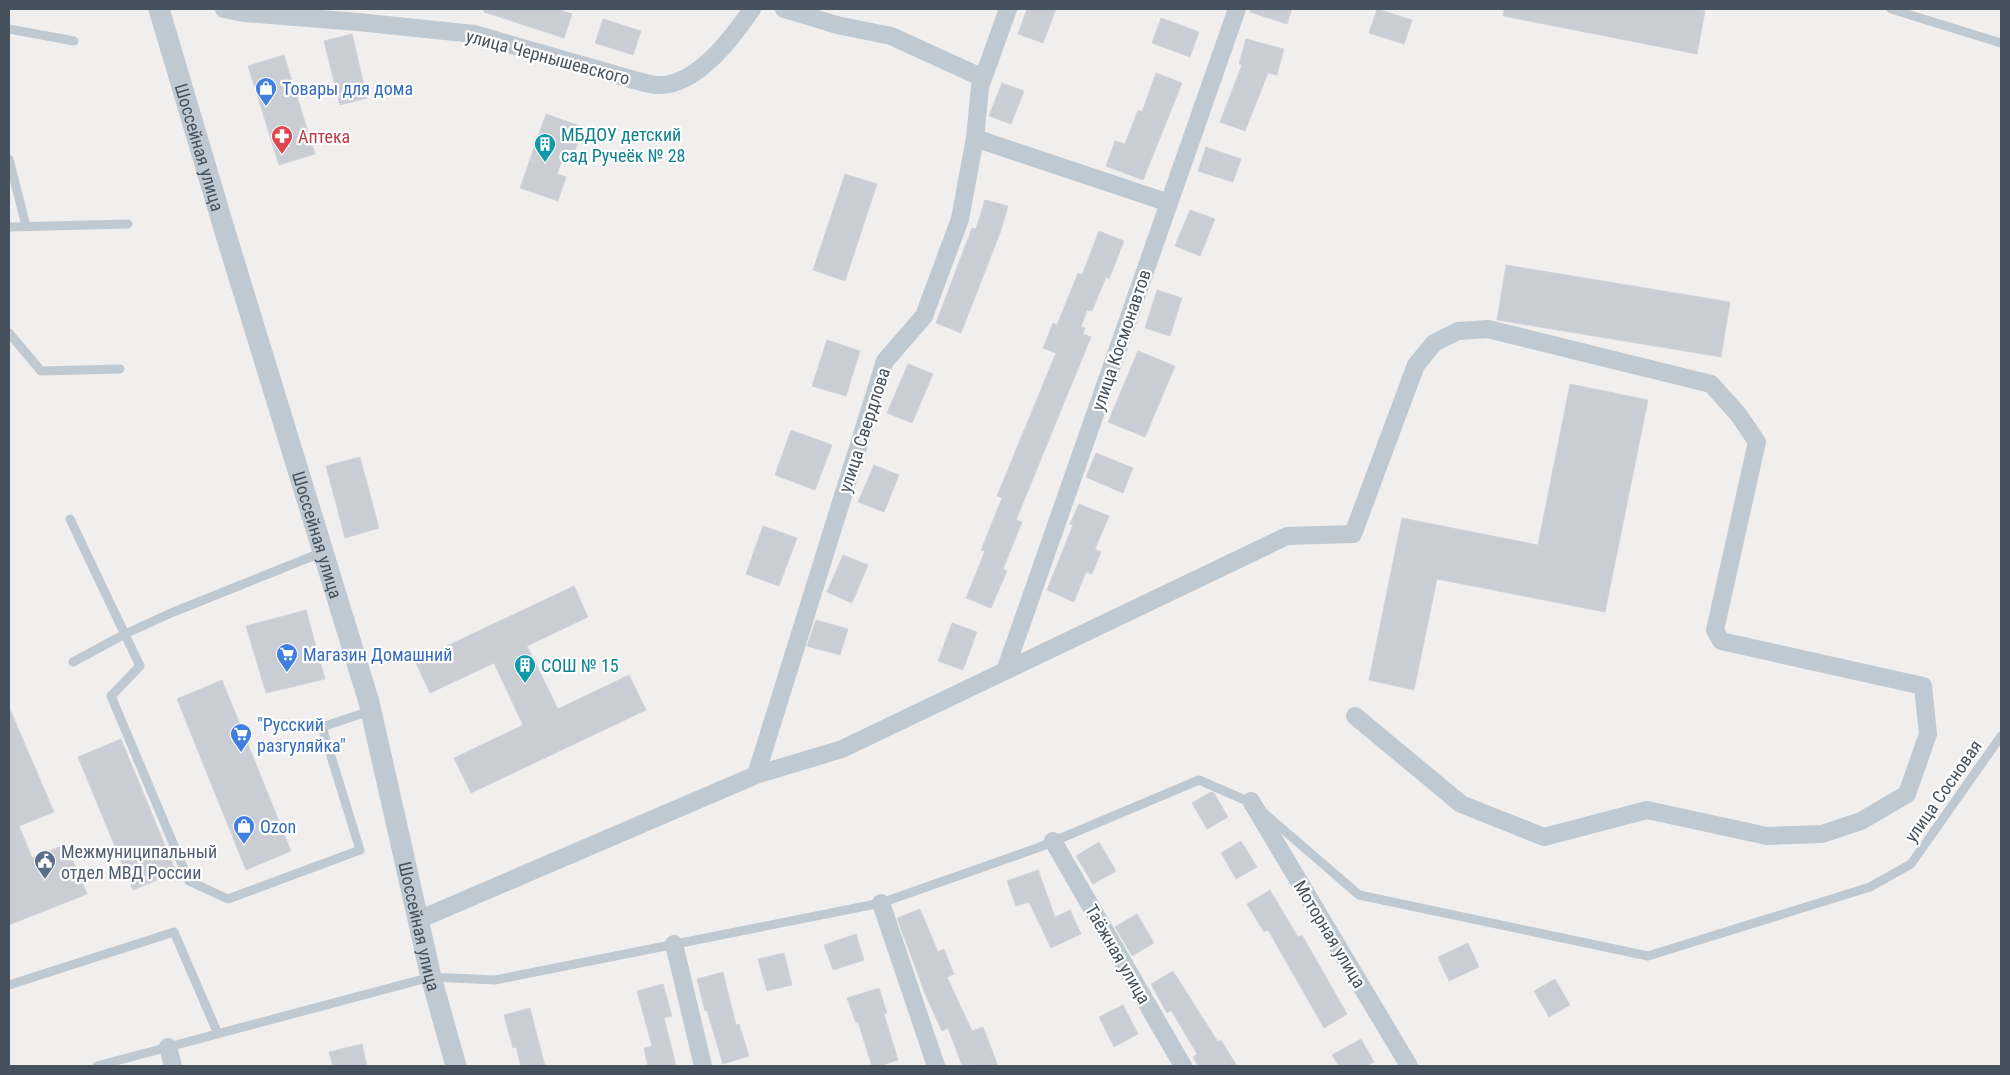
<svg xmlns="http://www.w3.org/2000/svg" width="2010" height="1075" font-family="'Roboto Condensed',sans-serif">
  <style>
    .building { fill: #cacdd3; stroke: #d2d4da }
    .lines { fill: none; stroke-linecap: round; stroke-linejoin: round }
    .service { stroke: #bec9d1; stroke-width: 9 }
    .minor { stroke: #bec9d1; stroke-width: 18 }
    .tertiary { stroke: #bec9d1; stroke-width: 21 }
    .labels { text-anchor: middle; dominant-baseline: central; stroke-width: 4.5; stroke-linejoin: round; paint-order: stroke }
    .street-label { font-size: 18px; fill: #45525d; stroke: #fff }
    .shop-label { font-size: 18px; fill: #366cbe; stroke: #fff; text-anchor: start }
    .culture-label { font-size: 18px; fill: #0d838f; stroke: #fff; text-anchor: start }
    .health-label { font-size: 18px; fill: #be3a42; stroke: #fff; text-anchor: start }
    .service-label { font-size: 18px; fill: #4e5e75; stroke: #fff; text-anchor: start }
  </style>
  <rect width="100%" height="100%" fill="#f1eeee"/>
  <!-- building -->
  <path class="building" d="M484 9H557L572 14 564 38 484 12Z
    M1027 9H1056L1043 43 1018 34Z
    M1250 9H1292L1287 24 1250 12Z
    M1377 9 1412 20 1404 44 1369 33Z
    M1504 9H1694L1705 11 1697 54 1503 16Z
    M1161 18 1199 32 1190 57 1152 43Z
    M603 19 641 31 633 55 595 43Z
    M352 34 367 98 340 105 324 41Z
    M1246 39 1284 49 1277 75 1268 73 1245 131 1220 122 1242 65 1239 64Z
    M284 55 315 154 279 165 248 66Z
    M1156 73 1182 83 1143 180 1106 166 1115 141 1125 144 1138 110 1142 112Z
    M1002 83 1024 91 1011 124 989 116Z
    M546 114 583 127 575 151 566 149 557 174 566 177 558 201 520 188Z
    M1206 147 1241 159 1233 182 1198 171Z
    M845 174 877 184 845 281 813 270Z
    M985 200 1008 206 1000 233 961 333 936 323 972 228 976 229Z
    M1190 210 1215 219 1200 256 1175 246Z
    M1099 231 1124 241 1109 279 1106 277 1092 311 1087 310 1081 327 1085 328 1083 334 1091 337 1016 520 1022 522 1003 569 1007 571 991 608 966 598 985 551 981 550 1002 498 997 496 1056 353 1043 348 1053 323 1057 325 1078 273 1082 275Z
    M1506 265 1730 302 1721 357 1497 320Z
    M1157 290 1182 298 1170 336 1145 328Z
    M827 340 860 351 846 396 812 386Z
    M1138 351 1175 366 1145 437 1108 422Z
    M908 364 933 374 912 423 887 413Z
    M1570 384 1648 400 1605 612 1437 579 1414 690 1369 680 1402 518 1538 545Z
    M791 430 832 445 815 490 775 475Z
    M1096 453 1133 468 1123 493 1086 477Z
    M360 457 379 528 345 538 326 466Z
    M874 465 899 475 884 512 858 502Z
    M1079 504 1109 516 1095 549 1101 552 1092 574 1086 572 1074 602 1047 590 1073 525 1070 524Z
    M763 526 797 538 779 586 746 574Z
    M843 555 868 565 852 603 827 592Z
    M574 586 588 617 527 646 558 709 629 675 646 710 471 793 454 758 523 725 494 663 430 693 415 661Z
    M306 610 325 679 266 693 246 626Z
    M816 620 848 629 840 655 807 646Z
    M952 623 977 632 963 670 938 661Z
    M222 680 291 851 246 870 177 699Z
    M9 707 54 812 19 826 32 858 66 844 87 894 9 925Z
    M121 739 176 872 133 890 78 757Z
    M1211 792 1214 793 1228 817 1207 829 1192 803Z
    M1241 841 1257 867 1236 879 1221 853Z
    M1099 842 1116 871 1093 884 1076 856Z
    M1038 870 1055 917 1070 910 1081 934 1051 948 1029 902 1016 906 1007 881Z
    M1270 890 1298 937 1302 935 1347 1014 1324 1028 1268 930 1264 932 1247 904Z
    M920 909 938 952 944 949 954 974 947 977 972 1031 983 1027 998 1066 962 1065 948 1028 942 1031 926 996 897 918Z
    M1137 914 1154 943 1132 956 1115 927Z
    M856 934 864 960 833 970 824 945Z
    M1468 943 1479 967 1449 981 1438 957Z
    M784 953 792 985 767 991 758 959Z
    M1173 971 1218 1042 1221 1040 1237 1066H1198L1193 1057 1197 1054 1171 1010 1167 1013 1151 984Z
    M723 972 736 1025 739 1024 749 1056 723 1064 707 1011H705L697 979Z
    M1555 979 1570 1005 1549 1017 1534 991Z
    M663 984 672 1016 664 1018 676 1066H648L644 1048 652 1046 637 991Z
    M879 988 887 1013 884 1014 898 1060 880 1066H872L858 1022 856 1023 847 998Z
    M1123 1005 1138 1034 1114 1047 1099 1017Z
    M530 1008 545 1066H521L516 1047 513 1048 504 1015Z
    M1361 1039 1374 1062 1366 1066H1339L1332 1055Z
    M362 1044 367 1066H333L329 1052Z"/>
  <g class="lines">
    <!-- service -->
    <path class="service" d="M1891 9 2001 43
      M9 29 74 41
      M9 159 26 226
      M9 227 128 224
      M9 333 41 371 120 369
      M70 519 140 666 111 696 189 881 228 899 360 850 322 727 370 711
      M73 662 125 634 171 613 323 552
      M1264 813 1359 895 1648 956 1870 887 1911 864 2001 736
      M9 985 174 932 218 1034
      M97 1066 431 977 495 980 881 903 1040 847 1199 780 1252 803"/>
    <!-- minor -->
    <path class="minor" d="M224 9 244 13 358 22 474 34 634 80C643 82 653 86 661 85 698 84 733 37 752 9
      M784 9 837 25 891 36 983 78
      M975 138 1169 203
      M1005 671 1237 9
      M756 775 885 361 924 316 960 219 975 138 980 87 1008 9
      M1251 801 1409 1066
      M1053 841 1183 1066
      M881 903 936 1066
      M418 920 756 775 842 749 1287 536 1353 534 1416 365 1434 343 1458 331 1488 329 1711 384 1738 414 1757 442 1715 630 1721 641 1923 686 1928 734 1907 794 1861 821 1822 834 1767 836 1647 810 1544 837 1461 804 1355 716
      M674 944 703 1066
      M168 1047 173 1066"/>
    <!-- tertiary -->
    <path class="tertiary" id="s1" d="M159 9 226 235 369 702 431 977 456 1066"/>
  </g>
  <!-- icons -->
  <defs>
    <g id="shop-pin" transform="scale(1.125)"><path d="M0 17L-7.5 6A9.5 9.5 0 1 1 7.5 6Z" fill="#3f7fe0" stroke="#fff"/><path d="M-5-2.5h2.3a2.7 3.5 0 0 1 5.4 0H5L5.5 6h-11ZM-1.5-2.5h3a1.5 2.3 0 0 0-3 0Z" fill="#fff"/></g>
    <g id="pharmacy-pin" transform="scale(1.125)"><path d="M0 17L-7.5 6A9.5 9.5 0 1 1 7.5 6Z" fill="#e0444e" stroke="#fff"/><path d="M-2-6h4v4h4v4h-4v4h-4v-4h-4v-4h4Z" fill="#fff"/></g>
    <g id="building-pin" transform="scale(1.125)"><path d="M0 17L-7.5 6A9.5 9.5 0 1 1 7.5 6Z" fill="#0f9aa8" stroke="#fff"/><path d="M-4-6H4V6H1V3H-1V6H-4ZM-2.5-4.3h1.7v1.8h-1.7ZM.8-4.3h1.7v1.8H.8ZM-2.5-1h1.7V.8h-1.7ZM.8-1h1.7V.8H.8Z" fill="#fff"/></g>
    <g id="supermarket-pin" transform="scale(1.125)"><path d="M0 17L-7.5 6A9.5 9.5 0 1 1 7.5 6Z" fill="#3f7fe0" stroke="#fff"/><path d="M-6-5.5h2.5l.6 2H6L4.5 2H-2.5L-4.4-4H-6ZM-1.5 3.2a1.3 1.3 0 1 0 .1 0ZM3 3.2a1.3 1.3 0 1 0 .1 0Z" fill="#fff"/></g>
    <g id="civic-pin" transform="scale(1.125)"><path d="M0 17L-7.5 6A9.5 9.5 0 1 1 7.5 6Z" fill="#5c6f8a" stroke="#fff"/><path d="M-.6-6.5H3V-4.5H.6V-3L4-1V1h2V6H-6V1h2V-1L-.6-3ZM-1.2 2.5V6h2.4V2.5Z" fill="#fff"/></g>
  </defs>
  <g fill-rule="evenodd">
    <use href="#shop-pin" x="266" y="88"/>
    <use href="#pharmacy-pin" x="282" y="136"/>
    <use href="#building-pin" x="545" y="144"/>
    <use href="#supermarket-pin" x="287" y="654"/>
    <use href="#building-pin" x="525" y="665"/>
    <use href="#supermarket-pin" x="241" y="734"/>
    <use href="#shop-pin" x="244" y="826"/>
    <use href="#civic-pin" x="45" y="861"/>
  </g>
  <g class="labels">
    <!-- street labels -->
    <g class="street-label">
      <text transform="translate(548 57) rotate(15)">улица Чернышевского</text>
      <text stroke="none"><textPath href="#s1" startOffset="144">Шоссейная улица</textPath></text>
      <text transform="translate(1121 340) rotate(-71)">улица Космонавтов</text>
      <text transform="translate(864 430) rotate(-72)">улица Свердлова</text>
      <text stroke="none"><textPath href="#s1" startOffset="549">Шоссейная улица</textPath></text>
      <text transform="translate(1943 791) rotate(-55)">улица Сосновая</text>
      <text stroke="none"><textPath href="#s1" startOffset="954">Шоссейная улица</textPath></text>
      <text transform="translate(1330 934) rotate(59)">Моторная улица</text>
      <text transform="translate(1118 954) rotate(60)">Таёжная улица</text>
    </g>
    <!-- shop labels -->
    <g class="shop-label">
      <text x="282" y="88">Товары для дома</text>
      <text x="303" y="654">Магазин Домашний</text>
      <text x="257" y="724">"Русский<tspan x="257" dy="21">разгуляйка"</tspan></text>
      <text x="260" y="826">Ozon</text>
    </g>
    <!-- culture labels -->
    <g class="culture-label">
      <text x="561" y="134">МБДОУ детский<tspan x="561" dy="21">сад Ручеёк № 28</tspan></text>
      <text x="541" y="665">СОШ № 15</text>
    </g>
    <!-- health labels -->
    <g class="health-label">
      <text x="298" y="136">Аптека</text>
    </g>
    <!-- service labels -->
    <g class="service-label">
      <text x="61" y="851">Межмуниципальный<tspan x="61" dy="21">отдел МВД России</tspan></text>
    </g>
  </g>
  <!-- border -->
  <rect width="2010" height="1075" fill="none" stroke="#45525d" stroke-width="20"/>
</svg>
